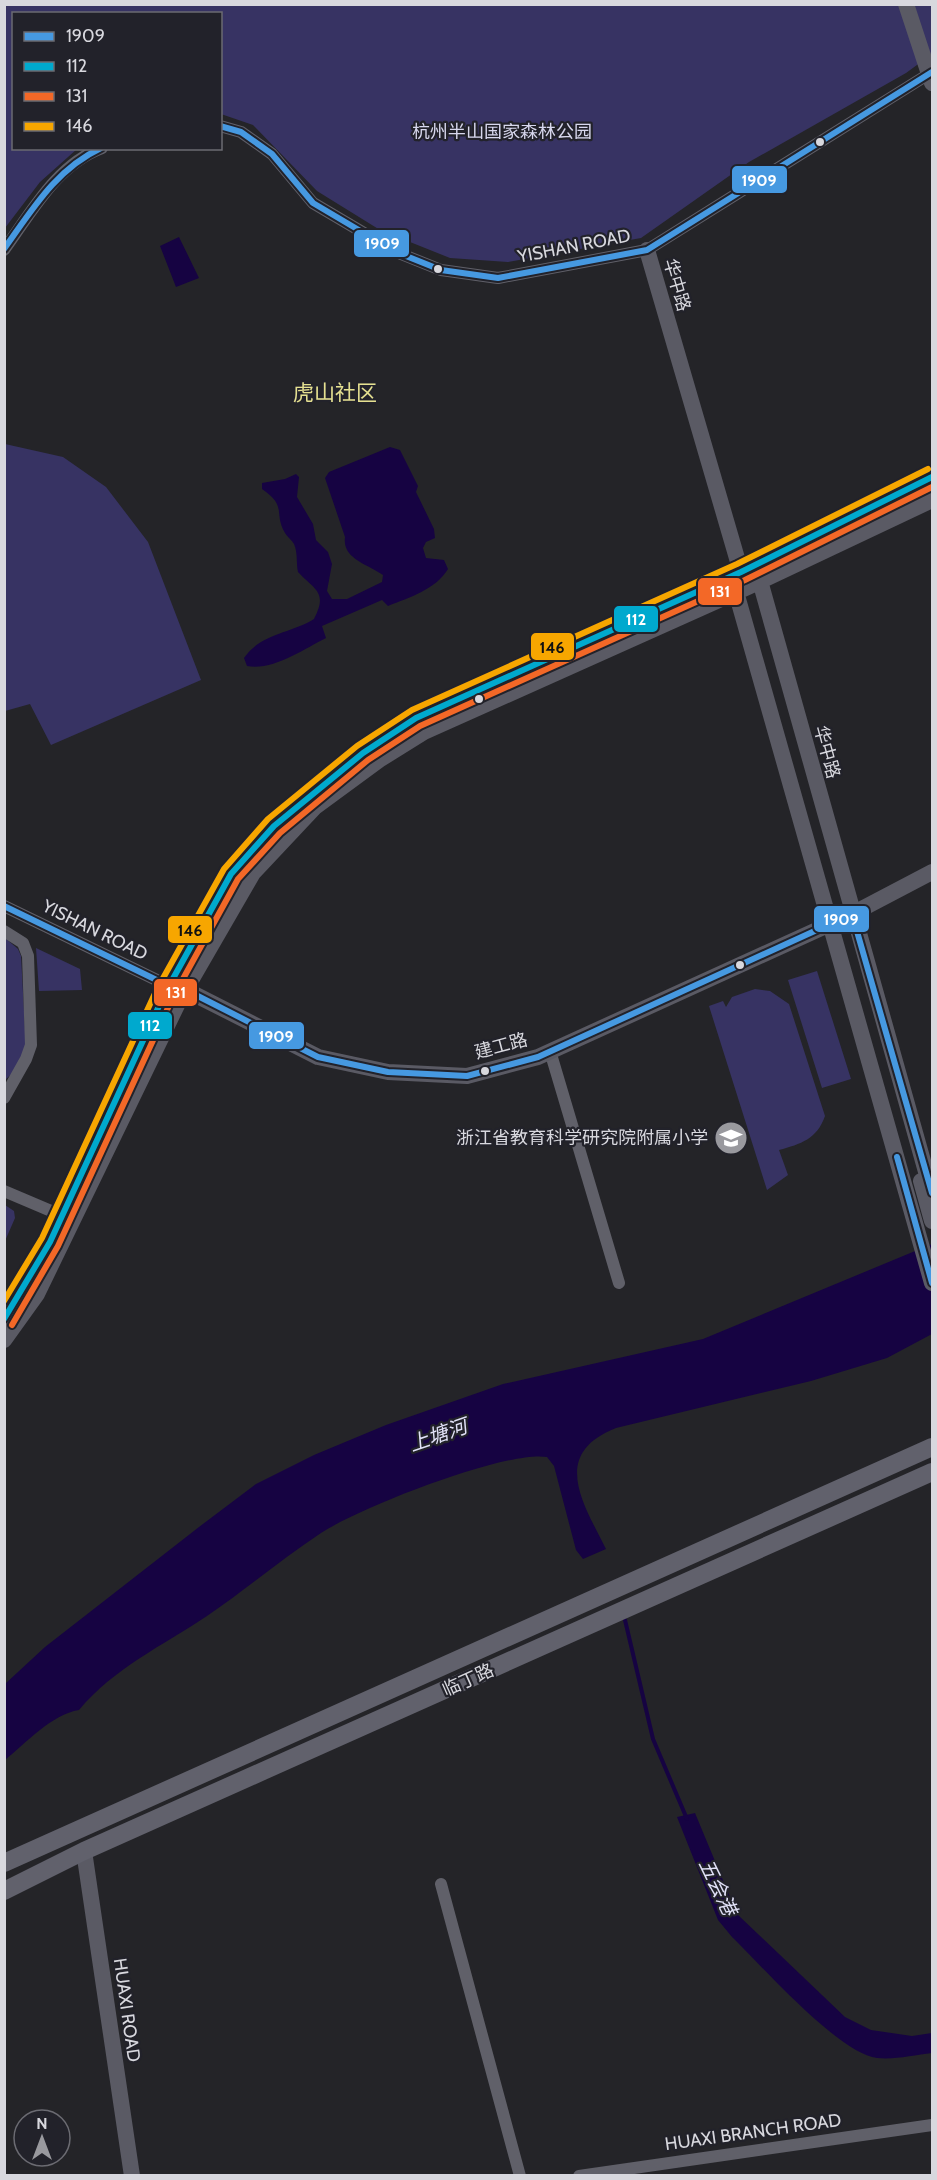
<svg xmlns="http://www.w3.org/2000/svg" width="937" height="2180" font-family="Cabin,'Noto Sans SC',sans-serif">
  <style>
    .green { fill: #373363 }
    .water { fill: #160342 }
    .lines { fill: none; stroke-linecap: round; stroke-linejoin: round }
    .stream { stroke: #160342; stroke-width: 4 }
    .street { stroke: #606069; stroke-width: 12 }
    .secondary { stroke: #5a5a64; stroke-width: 16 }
    .primary { stroke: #61616c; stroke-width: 18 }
    .bus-1-casing { stroke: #22222a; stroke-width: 10 }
    .bus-2-casing { stroke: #22222a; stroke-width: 10 }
    .bus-3-casing { stroke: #22222a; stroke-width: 10 }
    .bus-4-casing { stroke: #22222a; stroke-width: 10 }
    .bus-1 { stroke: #4699e1; stroke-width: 6 }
    .bus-2 { stroke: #00a9ce; stroke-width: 6 }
    .bus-3 { stroke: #f36827; stroke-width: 6 }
    .bus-4 { stroke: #f7a600; stroke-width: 6 }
    .bus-dot { fill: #d8d8de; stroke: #22222a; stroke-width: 2 }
    .labels { text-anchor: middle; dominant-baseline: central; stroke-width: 4.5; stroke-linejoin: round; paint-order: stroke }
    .park-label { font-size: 18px; fill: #d7d7ed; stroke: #22222a }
    .street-label { font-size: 18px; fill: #d8d8de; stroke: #22222a }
    .poi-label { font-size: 18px; fill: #d8d8de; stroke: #22222a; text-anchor: end }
    .water-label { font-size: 20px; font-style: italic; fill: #e2e2f8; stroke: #22222a }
    .quarter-label { font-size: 21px; fill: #e5e091; stroke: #22222a }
    .line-badge { stroke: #22222a; stroke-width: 2 }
    .badge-label { font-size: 16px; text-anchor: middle; font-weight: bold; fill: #fff }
    .pale-badge-label { font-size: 16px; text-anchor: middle; font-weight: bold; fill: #111 }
  </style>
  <rect width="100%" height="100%" fill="#242428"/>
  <!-- green -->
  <path class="green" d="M5 5H932V54L906 73 749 162 641 238 508 262 450 258 380 230 317 191 253 125 221 114 220 14H14V148L77 149 40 182 5 228Z
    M5 444 63 457 106 487 148 542 201 680 51 745 30 704 5 711Z
    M5 938 18 949 21 956 26 1048 16 1070 5 1080Z
    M36 948 80 969 82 990 39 991Z
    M817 971 851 1079 822 1088 788 980Z
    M755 989 770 991 789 1004 825 1116C817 1139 801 1144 779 1150L788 1175 767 1190 709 1006 723 1001 726 1007 732 997Z
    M5 1205 14 1211 15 1218 5 1241Z"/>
  <!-- water -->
  <path class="water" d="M179 237 199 278 176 287 160 246Z
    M390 447 400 450 418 486 416 492 434 529 435 538 426 542 423 548 426 558 444 560 448 569C435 590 410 597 388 606L382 600 322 626 326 638C304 649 273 671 247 666L244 658C261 633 290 634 314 619 328 592 315 590 298 572 296 563 298 553 294 544 292 540 287 537 285 533 273 512 288 507 262 489V483L285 479 296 474 299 477 297 497 313 524 316 540 328 552 332 564 327 591 332 599H347L382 582 383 575C368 564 342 559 345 537L325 478 329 472Z
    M932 1244V1334L887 1358 811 1381 616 1428C550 1454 583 1503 606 1549L583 1559 576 1550 554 1466 547 1457C506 1450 359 1508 321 1533 282 1559 246 1589 207 1616 162 1646 114 1668 79 1710 52 1714 25 1744 5 1760V1684L45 1647 199 1527 256 1484 314 1455 386 1425 503 1384 703 1339Z
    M695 1813 737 1914 845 2017 871 2030 912 2036 932 2033V2053C915 2055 894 2060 877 2058 838 2053 762 1966 732 1937L718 1920 677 1817Z"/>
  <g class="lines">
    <!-- stream -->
    <path class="stream" d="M625 1620 653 1739 687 1819"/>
    <!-- street -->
    <path class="street" d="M220 126 241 132 272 154 313 203 396 252 441 270 498 278 647 250 932 72
      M4 250C31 213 57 164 102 148
      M4 906 169 986
      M4 931 23 943 28 956 31 1045 26 1059 4 1098
      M550 1051 619 1283
      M4 1191 70 1219
      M441 1884 520 2176
      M579 2176 932 2125"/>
    <!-- secondary -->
    <path class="secondary" d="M906 4 932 83
      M647 250 741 572
      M176 988 186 990 318 1057 388 1072 467 1076 538 1057 852 914 932 872
      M921 1181 932 1221
      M932 1193 760 581 741 572 736 592 932 1283
      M4 1320 50 1242 165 993 231 874 274 826 363 753 416 718 741 572 932 477
      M4 1340 37 1294 179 1001 253 873 315 807 379 760 424 732 748 587 932 500
      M84 1851 132 2176"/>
    <!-- primary -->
    <path class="primary" d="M4 1863 932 1447
      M4 1891 84 1851 932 1472"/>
    <!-- bus-1 casing -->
    <g class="bus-1-casing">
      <path id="bus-1" d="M220 126 241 132 272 154 313 203 396 252 441 270 498 278 647 250 932 72
        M4 249C32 210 56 169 101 148
        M4 906 169 986 186 990 318 1057 388 1072 467 1076 538 1057 852 914 932 1193
        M897 1157 932 1283"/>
    </g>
    <!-- bus-2 casing -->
    <g class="bus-2-casing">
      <path id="bus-2" d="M4 1319 50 1242 165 993 231 874 274 826 363 753 416 718 741 572 932 477"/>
    </g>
    <!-- bus-3 casing -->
    <g class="bus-3-casing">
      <path id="bus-3" d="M12 1325 58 1246 173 997 238 879 280 833 368 760 420 726 745 580 932 487"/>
    </g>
    <!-- bus-4 casing -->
    <g class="bus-4-casing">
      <path id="bus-4" d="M4 1301 42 1238 157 989 224 869 268 819 357 746 412 710 737 564 928 469"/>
    </g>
    <!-- bus-1 -->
    <use href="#bus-1" class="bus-1"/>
    <!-- bus-2 -->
    <use href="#bus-2" class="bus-2"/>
    <!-- bus-3 -->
    <use href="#bus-3" class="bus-3"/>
    <!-- bus-4 -->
    <use href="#bus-4" class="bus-4"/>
  </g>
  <!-- icons -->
  <defs>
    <g id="school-disc" transform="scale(1.725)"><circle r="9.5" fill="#99999e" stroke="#22222a"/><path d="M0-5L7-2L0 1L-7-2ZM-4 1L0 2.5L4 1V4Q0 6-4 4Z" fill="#fff"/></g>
  </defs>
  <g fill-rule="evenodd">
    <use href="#school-disc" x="731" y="1138"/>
  </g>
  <!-- markers -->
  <g class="bus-dot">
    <circle cx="820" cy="142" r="5"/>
    <circle cx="438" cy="269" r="5"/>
    <circle cx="479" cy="699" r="5"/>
    <circle cx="740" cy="965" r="5"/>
    <circle cx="485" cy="1071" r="5"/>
  </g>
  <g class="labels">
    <!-- park labels -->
    <g class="park-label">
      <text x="502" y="132">杭州半山国家森林公园</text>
    </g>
    <!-- street labels -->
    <g class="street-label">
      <text transform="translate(574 246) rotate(-11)">YISHAN ROAD</text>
      <text transform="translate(677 285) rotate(74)">华中路</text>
      <text transform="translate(827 752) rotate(75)">华中路</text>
      <text transform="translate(95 930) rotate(26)">YISHAN ROAD</text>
      <text transform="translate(501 1046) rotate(-15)">建工路</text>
      <text transform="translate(468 1680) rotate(-24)">临丁路</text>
      <text transform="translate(127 2010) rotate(82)">HUAXI ROAD</text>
      <text transform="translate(753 2132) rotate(-8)">HUAXI BRANCH ROAD</text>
    </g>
    <!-- poi labels -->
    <g class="poi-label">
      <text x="708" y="1138">浙江省教育科学研究院附属小学</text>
    </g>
    <!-- water labels -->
    <g class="water-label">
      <text transform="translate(438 1435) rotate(-19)">上塘河</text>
      <text transform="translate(718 1887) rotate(64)">五会港</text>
    </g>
    <!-- quarter labels -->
    <g class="quarter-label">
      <text x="335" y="392">虎山社区</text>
    </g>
  </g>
  <g class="line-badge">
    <rect x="731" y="165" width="57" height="29" rx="6" fill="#4699e1"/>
    <rect x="353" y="229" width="57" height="29" rx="6" fill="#4699e1"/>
    <rect x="697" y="577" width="46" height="29" rx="6" fill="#f36827"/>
    <rect x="613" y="605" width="46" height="28" rx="6" fill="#00a9ce"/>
    <rect x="530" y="632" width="45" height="29" rx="6" fill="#f7a600"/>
    <rect x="813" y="905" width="57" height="28" rx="6" fill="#4699e1"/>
    <rect x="167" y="915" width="46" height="29" rx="6" fill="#f7a600"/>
    <rect x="153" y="978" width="45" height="29" rx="6" fill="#f36827"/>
    <rect x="127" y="1011" width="46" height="29" rx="6" fill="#00a9ce"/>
    <rect x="248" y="1021" width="57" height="29" rx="6" fill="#4699e1"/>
  </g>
  <g class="badge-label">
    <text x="759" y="186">1909</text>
    <text x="382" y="249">1909</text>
    <text x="720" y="597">131</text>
    <text x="636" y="625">112</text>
    <text x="841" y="925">1909</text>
    <text x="176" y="998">131</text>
    <text x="150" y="1031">112</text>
    <text x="276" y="1042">1909</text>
  </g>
  <g class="pale-badge-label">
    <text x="552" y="653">146</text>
    <text x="190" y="936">146</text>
  </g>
  <!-- border -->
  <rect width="937" height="2180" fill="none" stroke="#d8d8de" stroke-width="12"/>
  <!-- legend -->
  <rect x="12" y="12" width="210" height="138" fill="#22222a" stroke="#6b6b72" stroke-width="1.5"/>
  <rect x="24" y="32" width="30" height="9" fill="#4699e1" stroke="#6b6b72" stroke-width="1.5"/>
  <text x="66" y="42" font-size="18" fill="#d8d8de">1909</text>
  <rect x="24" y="62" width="30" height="9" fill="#00a9ce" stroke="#6b6b72" stroke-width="1.5"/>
  <text x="66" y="72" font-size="18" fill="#d8d8de">112</text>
  <rect x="24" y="92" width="30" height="9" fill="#f36827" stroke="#6b6b72" stroke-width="1.5"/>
  <text x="66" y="102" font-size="18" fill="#d8d8de">131</text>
  <rect x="24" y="122" width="30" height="9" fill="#f7a600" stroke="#6b6b72" stroke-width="1.5"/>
  <text x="66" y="132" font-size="18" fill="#d8d8de">146</text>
  <!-- north arrow -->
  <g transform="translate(42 2138)"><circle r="28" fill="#22222a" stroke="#6b6b72" stroke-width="1.5"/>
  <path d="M0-4.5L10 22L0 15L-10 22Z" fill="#99999e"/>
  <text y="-9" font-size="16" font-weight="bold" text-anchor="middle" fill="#d8d8de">N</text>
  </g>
</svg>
